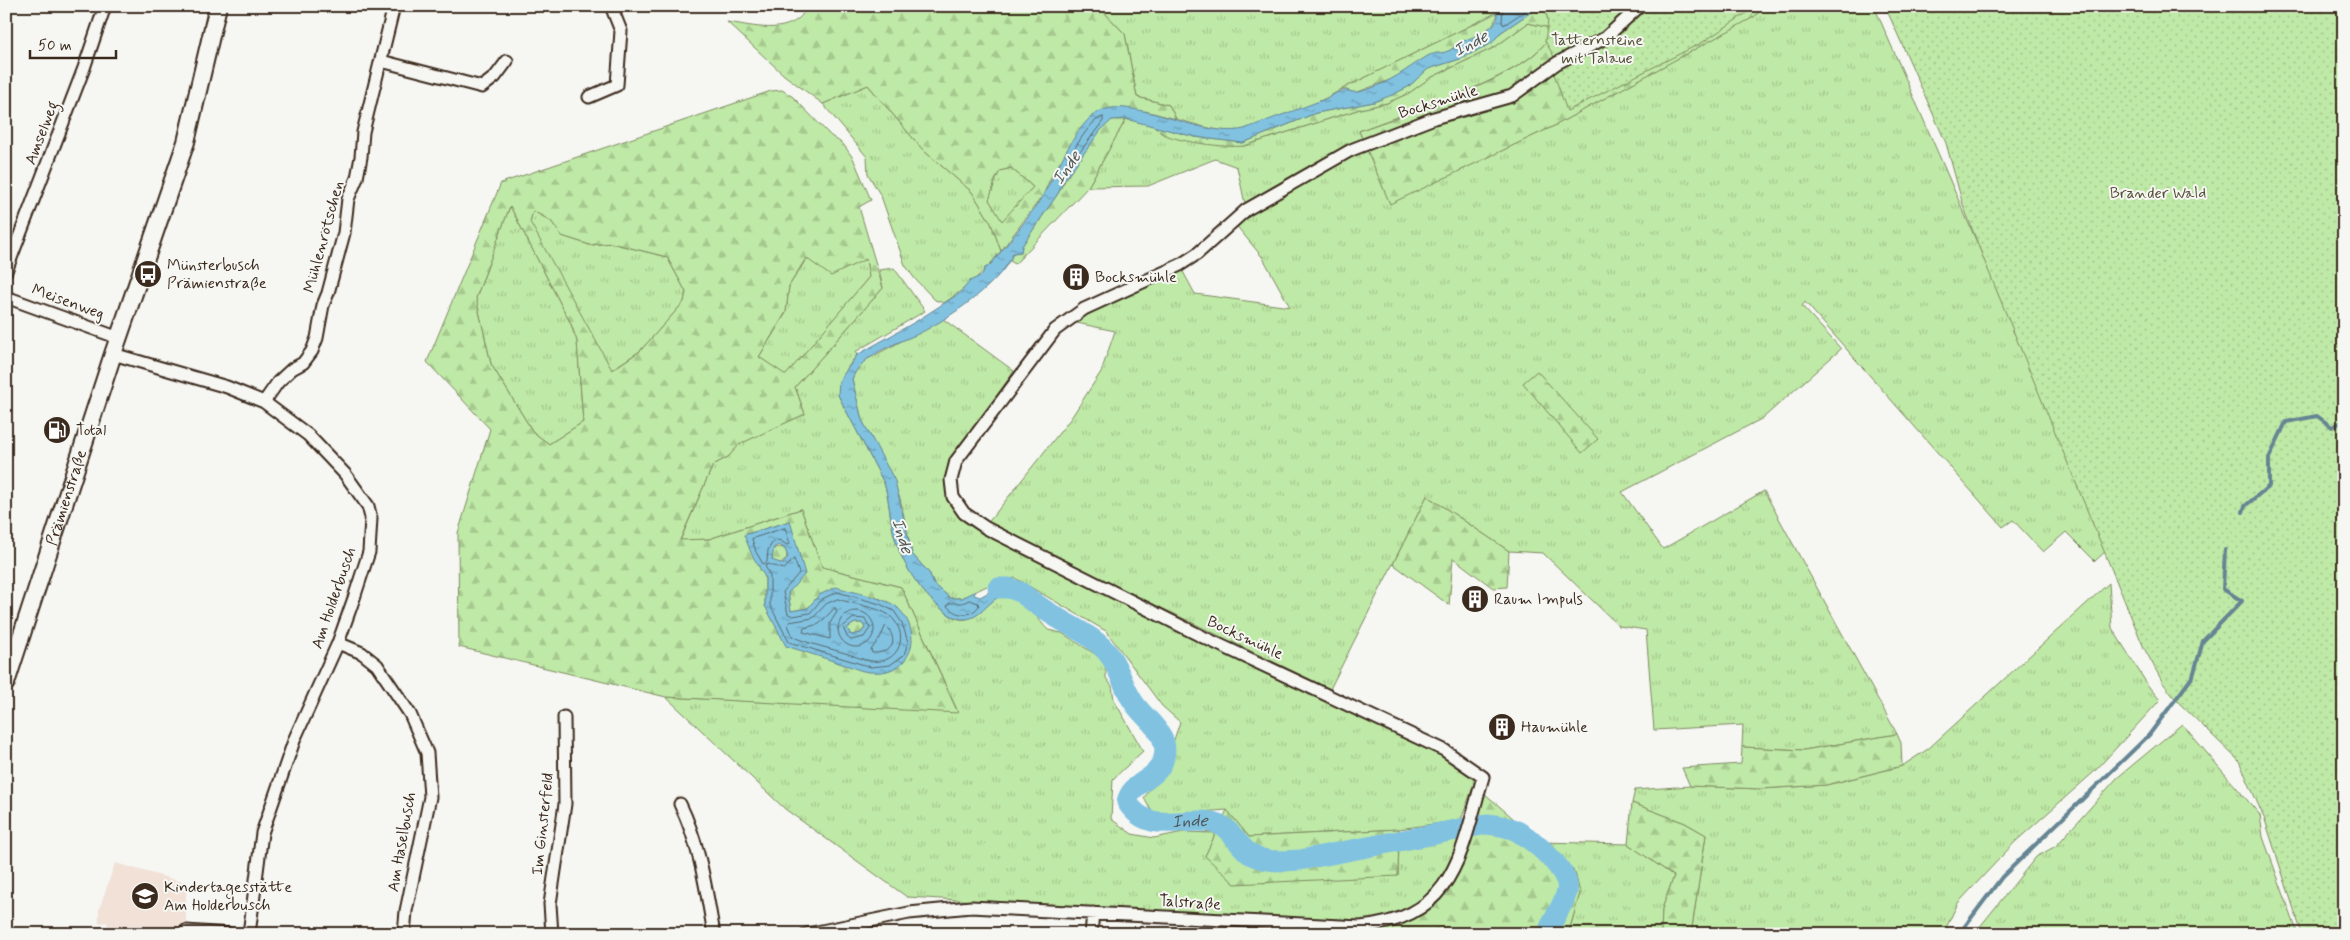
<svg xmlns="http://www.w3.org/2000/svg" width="2350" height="940" font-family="Mynerve,sans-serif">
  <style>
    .built { fill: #f1e1d7 }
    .grass { fill: url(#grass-tufts); stroke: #7d8a62; fill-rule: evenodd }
    .forest { fill: url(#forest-firs); stroke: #7d8a62; fill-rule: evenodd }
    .park { fill: url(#park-dots); stroke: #7d8a62 }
    .water { fill: url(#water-ripples); stroke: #658593; fill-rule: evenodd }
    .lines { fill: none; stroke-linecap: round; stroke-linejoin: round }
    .shore { stroke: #57676c; stroke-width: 1 }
    .stream { stroke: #658593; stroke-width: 4 }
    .river { stroke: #81c2e1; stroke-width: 21 }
    .street-casing { stroke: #3b2a1e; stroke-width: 15 }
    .secondary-casing { stroke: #3b2a1e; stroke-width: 20 }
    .street { stroke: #f6f6f2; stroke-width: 11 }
    .secondary { stroke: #f6f6f2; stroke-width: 16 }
    .labels { text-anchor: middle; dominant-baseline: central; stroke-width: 4; stroke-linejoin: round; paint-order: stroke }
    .park-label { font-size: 16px; fill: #555039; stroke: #f6f6f2 }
    .street-label { font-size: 16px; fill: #3b2a1e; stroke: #f6f6f2 }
    .poi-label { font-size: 16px; fill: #3b2a1e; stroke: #f6f6f2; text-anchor: start }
    .water-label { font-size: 18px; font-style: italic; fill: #505858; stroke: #f6f6f2 }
  </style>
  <defs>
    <pattern id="grass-tufts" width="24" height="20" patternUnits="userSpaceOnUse" patternTransform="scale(1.25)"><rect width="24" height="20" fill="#bfe9a6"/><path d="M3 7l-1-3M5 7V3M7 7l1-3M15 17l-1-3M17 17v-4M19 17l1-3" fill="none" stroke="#a5c88e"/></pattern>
    <pattern id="forest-firs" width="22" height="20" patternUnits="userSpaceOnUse" patternTransform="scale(1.25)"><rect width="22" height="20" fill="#bfe9a6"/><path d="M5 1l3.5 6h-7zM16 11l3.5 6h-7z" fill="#a5c88e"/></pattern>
    <pattern id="park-dots" width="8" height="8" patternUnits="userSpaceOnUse" patternTransform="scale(1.25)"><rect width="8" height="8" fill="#bfe9a6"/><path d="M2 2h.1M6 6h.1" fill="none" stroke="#a5c88e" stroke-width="1.8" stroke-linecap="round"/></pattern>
    <pattern id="water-ripples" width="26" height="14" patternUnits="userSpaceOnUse" patternTransform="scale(1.25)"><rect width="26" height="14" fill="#81c2e1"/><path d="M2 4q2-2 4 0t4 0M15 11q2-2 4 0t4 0" fill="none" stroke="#6b9eb6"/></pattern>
  </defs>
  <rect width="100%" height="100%" fill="#f6f6f2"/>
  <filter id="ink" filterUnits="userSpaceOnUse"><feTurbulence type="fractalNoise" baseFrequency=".02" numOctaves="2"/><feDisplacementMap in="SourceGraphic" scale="10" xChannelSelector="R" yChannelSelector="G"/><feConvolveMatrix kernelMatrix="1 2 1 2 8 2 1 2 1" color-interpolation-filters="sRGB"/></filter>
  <g filter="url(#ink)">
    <!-- built -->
    <path class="built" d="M115 863 186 883V922L181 934H109L107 922 99 923V910Z"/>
    <!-- grass -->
    <path class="grass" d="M1098 6H1499L1496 13 1340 90C1323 102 1256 129 1236 131 1216 132 1195 124 1176 119L1169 105 1137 97 1125 34Z
      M1765 6H1874L2107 541V550L2095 561 2066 532 2043 552 2013 520 2003 527 1805 302 1802 306 1841 349 1763 418 1622 492 1663 549 1764 491 1897 734 1804 750 1742 747 1743 725 1654 730 1646 630 1619 626 1543 553 1509 551 1427 496 1330 689 987 524 1071 418 1101 372 1115 331 1072 322 1085 312 1181 268 1195 294 1290 307 1263 258 1235 224 1247 213 1237 167 1215 159 1148 186 1088 187 1126 119 1155 126 1161 133 1181 139 1244 146 1360 109 1387 103 1409 93 1430 78 1495 47 1528 23 1550 28C1549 32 1548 38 1546 42 1517 81 1406 112 1359 131L1390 203 1554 126 1753 17ZM1537 372 1597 439 1582 452 1524 383Z
      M868 85 923 150 972 192 991 223 1001 251C985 272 966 288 944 303L935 300 915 279 905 265 881 196 868 174 867 157 823 104Z
      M1011 168 1033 187 1002 222 989 200 996 178 1000 171Z
      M510 206 571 324 577 341 583 422 549 444 533 432 491 364 476 298Z
      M533 211 551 221 562 236 590 245 611 243 667 257 686 292 684 302 640 351 611 370 529 222Z
      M807 258 866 259 869 277 786 376 759 357 786 313 789 286Z
      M894 268 925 311 855 352 857 355C846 368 841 378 838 395L884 483C888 495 889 507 891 520 896 554 916 589 943 610 951 617 960 622 970 618 986 612 996 589 1015 595 1025 599 1040 622 1048 630L1062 633 1098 656 1106 667V678L1112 686 1114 700 1143 751 1113 779 1111 819 1132 834 1154 838 1183 832 1216 833 1205 856 1398 876 1399 843 1460 837C1449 870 1433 906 1397 916 1385 920 1371 921 1358 923L907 897 785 809 666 697 958 712 901 587 822 567 801 509 709 539 680 541 713 465 728 457 739 444 805 414 795 387 883 288 879 270Z
      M943 319 1014 371 952 461 961 515 1215 645 1451 760 1477 776 1461 820 1399 829 1249 837 1227 810 1159 815 1150 809 1144 798 1150 789 1160 781 1180 722 1162 706 1106 631 1015 578 995 582 962 598H950L933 583 930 574 912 554 900 498 862 420 852 379 855 372 864 361Z
      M2109 583 2112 628 2149 687 2160 700 2095 771 2015 842 1958 903 1943 934H1691L1706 835 1685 823 1632 803 1635 790 1690 786 1760 789 1826 785 1902 766 1928 749Z
      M2182 724 2260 815 2263 837 2298 934H1974L2036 857 2056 846 2117 778Z
      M1540 842 1628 844 1674 876 1662 909 1661 934H1566L1570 928 1580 893Z"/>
    <!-- forest -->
    <path class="forest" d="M808 6H1098L1125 34 1137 97 1169 105 1176 119 1145 111 1083 127 1053 173 1043 195 1001 251 991 223 972 192 923 150 868 85 823 104 784 75 727 22C749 25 779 34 798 19 802 16 805 10 808 6ZM1011 168 1033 187 1002 221 989 200 996 179 1000 171Z
      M1540 6H1765L1754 17 1554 126 1390 204 1359 131C1406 113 1518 81 1546 42 1548 38 1549 32 1550 28L1528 23 1495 47 1430 78 1409 93 1387 103 1360 109 1244 146C1225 148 1180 142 1163 134 1159 132 1157 129 1155 126L1195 137 1243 143 1316 113 1374 102 1408 87 1428 69 1460 59 1489 45 1500 33Z
      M1496 13 1498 15 1492 26 1479 35 1458 44 1448 52 1428 56 1403 75 1355 93 1344 89 1340 90Z
      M782 90 793 97 831 136 843 144 853 158 871 200 859 207 883 288 795 387 805 414 740 444 728 457 713 465 680 540 709 539 801 509 822 567 901 587 958 713 666 697 459 647 458 533 490 429 427 362 501 183 771 91ZM510 206 571 324 577 341 583 422 549 444 533 432 491 364 476 298ZM533 211 551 221 562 236 590 245 611 243 667 257 686 292 684 302 640 351 612 370 530 222ZM806 258 831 276 866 259 869 277 786 375 759 357 786 312 789 286ZM790 521 788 593 791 611 808 608 819 595H860L881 599 870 672 765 606V577L744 535Z
      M1126 119 1088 187 1015 264 1010 261 1013 253 1021 252 1022 246 1059 192C1064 179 1099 128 1110 121 1114 119 1121 119 1126 119Z
      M1537 371 1598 439 1582 453 1523 383Z
      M1427 496 1509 551 1507 587 1493 588 1453 558 1449 605 1393 564Z
      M771 555a8 8 0 1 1 16 0a8 8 0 1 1-16 0Z
      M855 623H862L865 627 861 633 851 635 847 628Z
      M1897 734 1901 743 1902 766 1826 785 1760 789 1690 786 1682 768 1741 764 1742 747 1804 750Z
      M1484 793 1575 872 1580 893 1570 928 1566 934H1373C1391 922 1414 920 1431 906 1455 887 1473 823 1484 793Z
      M1632 803 1685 823 1706 835 1691 934H1661L1662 909 1674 876 1628 844Z
      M1227 810 1249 837 1399 829 1398 876 1235 884 1205 856Z"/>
    <!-- park -->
    <path class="park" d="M1544 6H1757L1703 42 1567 111 1554 74 1556 60 1545 41 1548 21Z
      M1885 6H2344V934H2302L2265 820 2239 761 2176 700 2163 683 2144 648 1984 260 1963 205 1946 143Z"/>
    <!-- water -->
    <path class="water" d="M1509 6H1540L1500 33 1492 43 1460 59 1428 69 1408 87 1392 95 1374 102 1316 113 1243 143 1195 137 1126 119 1112 120 1101 130 1063 182 1059 192 1022 246 1021 252 1013 253C1003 282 948 319 920 333 897 344 862 353 852 379L862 420 895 481 912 554 930 574 933 583 950 598H962L976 591 974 595 980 597C1004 585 1000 575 1030 591L1022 599C1003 587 993 601 981 612 968 623 955 620 943 610 916 589 896 555 891 520 889 507 888 495 884 483L838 395 839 381 857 355 915 322 960 293 970 281 982 275 985 268 991 264C1009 242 1027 220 1042 197 1056 174 1073 129 1095 114 1110 104 1128 108 1143 111 1173 117 1214 136 1244 129L1328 98C1350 83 1346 97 1366 90 1391 82 1405 70 1426 57 1433 52 1442 54 1448 51 1452 50 1455 46 1458 44 1470 37 1488 34 1497 20 1499 17 1496 14 1496 10L1499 8Z
      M790 521 805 574 788 593 791 611 808 608 819 595 836 587C851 592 888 598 898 608 925 635 911 676 871 672 862 672 853 667 845 665 825 658 805 652 786 646L765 606V577L752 555 744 535ZM779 545 785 549 788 557 783 564 772 560 774 547ZM855 623H862L865 628 861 633 851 635 847 628Z"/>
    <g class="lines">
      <!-- shore -->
      <path class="shore" d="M1503 6 1502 23 1504 25 1532 6
        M1103 117V121L1071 164H1068L1067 161C1074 150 1091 118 1103 117Z
        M785 528 790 544 787 545 779 540 772 543 768 550 767 562 763 564 756 552 752 539Z
        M794 559 799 573 783 592 788 614 793 616 810 613 822 599 837 592 880 604 894 611 902 623 908 642 904 655 890 665 871 667 789 642 770 605V576L765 566 768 564 784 569Z
        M838 599C852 604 878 607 889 615 911 633 900 665 871 661 862 660 853 655 845 653 828 648 810 644 793 637L788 625 789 622 813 618 826 604Z
        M970 600 978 603 979 606C970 618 956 616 947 606L949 603H962Z
        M835 608 837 612 830 623V639L803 632 804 628 819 624Z
        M838 629a18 18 0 1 1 36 0a18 18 0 1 1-36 0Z
        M854 618 865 619 870 628 864 637 851 640 847 637 843 627Z
        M886 626C890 629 890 631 892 636 896 650 883 653 872 653L871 650 880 638Z"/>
      <!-- stream -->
      <path class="stream" d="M2243 512 2245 506 2269 486V458L2286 422 2317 416 2332 427 2344 421
        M1959 934 2002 877 2149 735 2193 676 2203 641 2242 601 2223 589 2225 550"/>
      <!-- river -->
      <path class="river" id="s1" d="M998 588H1009L1020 592C1030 599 1038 606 1048 612 1067 625 1096 636 1110 656 1120 670 1124 689 1134 703 1147 722 1172 734 1163 761 1155 781 1132 781 1127 802 1149 836 1181 816 1212 822 1230 825 1237 845 1250 854 1265 863 1283 861 1300 860L1487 824C1497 825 1508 827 1517 831 1533 840 1572 872 1567 891 1564 906 1551 919 1548 934"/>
      <!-- street casing -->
      <g class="street-casing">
        <path id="street" d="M381 61 482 87 495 77 507 61
          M589 97 617 85 621 31 611 6
          M6 271 84 68 105 6
          M6 297 119 338
          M113 354 227 387 264 402 308 435 345 474 368 506 371 518 369 552 354 598 338 643 295 738 262 833 249 934
          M264 402 278 382 292 369 303 363 312 351 317 338 323 305 328 293 344 233 348 199 357 178 361 157 363 132 394 6
          M338 643 362 653 377 665 410 714 427 753 430 797 406 911 404 934
          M680 804C700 845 706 889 714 934
          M185 934 186 931 230 934
          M552 934 550 904 565 804 564 717
          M807 934 909 913 971 907 1360 927C1455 917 1460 856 1483 777L1444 750 1203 637 986 528 964 513 953 497 951 480 956 461 1055 330 1084 309 1180 265 1197 254 1246 210 1351 150 1434 118 1512 96 1557 63 1605 38 1640 6
          M1091 934 1093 913"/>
      </g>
      <!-- secondary casing -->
      <g class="secondary-casing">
        <g id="secondary">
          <path id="s2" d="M6 683 113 354 186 142 218 6"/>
        </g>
      </g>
      <!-- street -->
      <use href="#street" class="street"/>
      <!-- secondary -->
      <use href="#secondary" class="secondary"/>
    </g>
  </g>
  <!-- icons -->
  <defs>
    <g id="bus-disc" transform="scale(1.4375)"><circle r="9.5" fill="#3b2a1e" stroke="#f6f6f2"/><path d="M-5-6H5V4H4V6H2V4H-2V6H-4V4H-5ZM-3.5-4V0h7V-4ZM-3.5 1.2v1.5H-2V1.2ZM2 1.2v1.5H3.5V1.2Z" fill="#fff"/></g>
    <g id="building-disc" transform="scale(1.4375)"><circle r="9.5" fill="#3b2a1e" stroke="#f6f6f2"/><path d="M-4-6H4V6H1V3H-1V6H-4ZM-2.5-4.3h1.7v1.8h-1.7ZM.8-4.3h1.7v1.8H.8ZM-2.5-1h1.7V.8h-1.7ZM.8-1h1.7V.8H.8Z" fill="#fff"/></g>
    <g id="fuel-disc" transform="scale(1.4375)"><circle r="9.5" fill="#3b2a1e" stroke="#f6f6f2"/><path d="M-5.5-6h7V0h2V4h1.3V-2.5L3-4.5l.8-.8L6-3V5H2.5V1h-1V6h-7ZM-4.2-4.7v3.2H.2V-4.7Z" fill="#fff"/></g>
    <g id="school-disc" transform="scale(1.4375)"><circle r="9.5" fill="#3b2a1e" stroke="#f6f6f2"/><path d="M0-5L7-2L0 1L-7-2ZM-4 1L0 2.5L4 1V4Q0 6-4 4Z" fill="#fff"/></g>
  </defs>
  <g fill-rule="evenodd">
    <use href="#bus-disc" x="148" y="274"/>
    <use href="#building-disc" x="1076" y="277"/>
    <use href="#fuel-disc" x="57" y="430"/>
    <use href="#building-disc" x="1475" y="599"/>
    <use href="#building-disc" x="1502" y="727"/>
    <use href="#school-disc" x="145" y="896"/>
  </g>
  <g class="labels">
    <!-- park labels -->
    <g class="park-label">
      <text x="1597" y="40">Tatternsteine<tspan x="1597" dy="18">mit Talaue</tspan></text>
      <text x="2158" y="193">Brander Wald</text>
    </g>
    <!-- street labels -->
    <g class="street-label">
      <text transform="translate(1438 102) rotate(-17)">Bocksmühle</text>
      <text transform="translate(42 133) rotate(-69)">Amselweg</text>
      <text transform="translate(324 237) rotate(-75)">Mühlenrötschen</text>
      <text transform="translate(68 302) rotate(20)">Meisenweg</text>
      <text stroke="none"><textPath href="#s2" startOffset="195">Prämienstraße</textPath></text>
      <text transform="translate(334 598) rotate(-71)">Am Holderbusch</text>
      <text transform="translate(1245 638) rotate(25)">Bocksmühle</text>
      <text transform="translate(543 824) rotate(-84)">Im Ginsterfeld</text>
      <text transform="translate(402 842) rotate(-80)">Am Haselbusch</text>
      <text transform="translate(1190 903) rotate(4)">Talstraße</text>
    </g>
    <!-- poi labels -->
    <g class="poi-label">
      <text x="167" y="265">Münsterbusch<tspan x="167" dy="18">Prämienstraße</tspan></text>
      <text x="1095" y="277">Bocksmühle</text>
      <text x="76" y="430">Total</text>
      <text x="1494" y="599">Raum Impuls</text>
      <text x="1521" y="727">Haumühle</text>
      <text x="164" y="887">Kindertagesstätte<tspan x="164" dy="18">Am Holderbusch</tspan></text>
    </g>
    <!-- water labels -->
    <g class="water-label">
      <text transform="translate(1471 44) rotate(-28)">Inde</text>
      <text transform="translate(1067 168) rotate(-55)">Inde</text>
      <text transform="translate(902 536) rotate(73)">Inde</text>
      <text stroke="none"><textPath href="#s1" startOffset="381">Inde</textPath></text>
    </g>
  </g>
  <!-- margin -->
  <rect width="2350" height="940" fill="none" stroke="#f6f6f2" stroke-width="25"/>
  <rect x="12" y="12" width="2325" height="915" fill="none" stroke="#3b2a1e" stroke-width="2" filter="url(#ink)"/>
  <!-- scale -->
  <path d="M30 50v8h86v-8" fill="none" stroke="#3b2a1e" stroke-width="2.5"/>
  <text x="38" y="50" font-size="15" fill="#3b2a1e" stroke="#f6f6f2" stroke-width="4" paint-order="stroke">50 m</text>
</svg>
